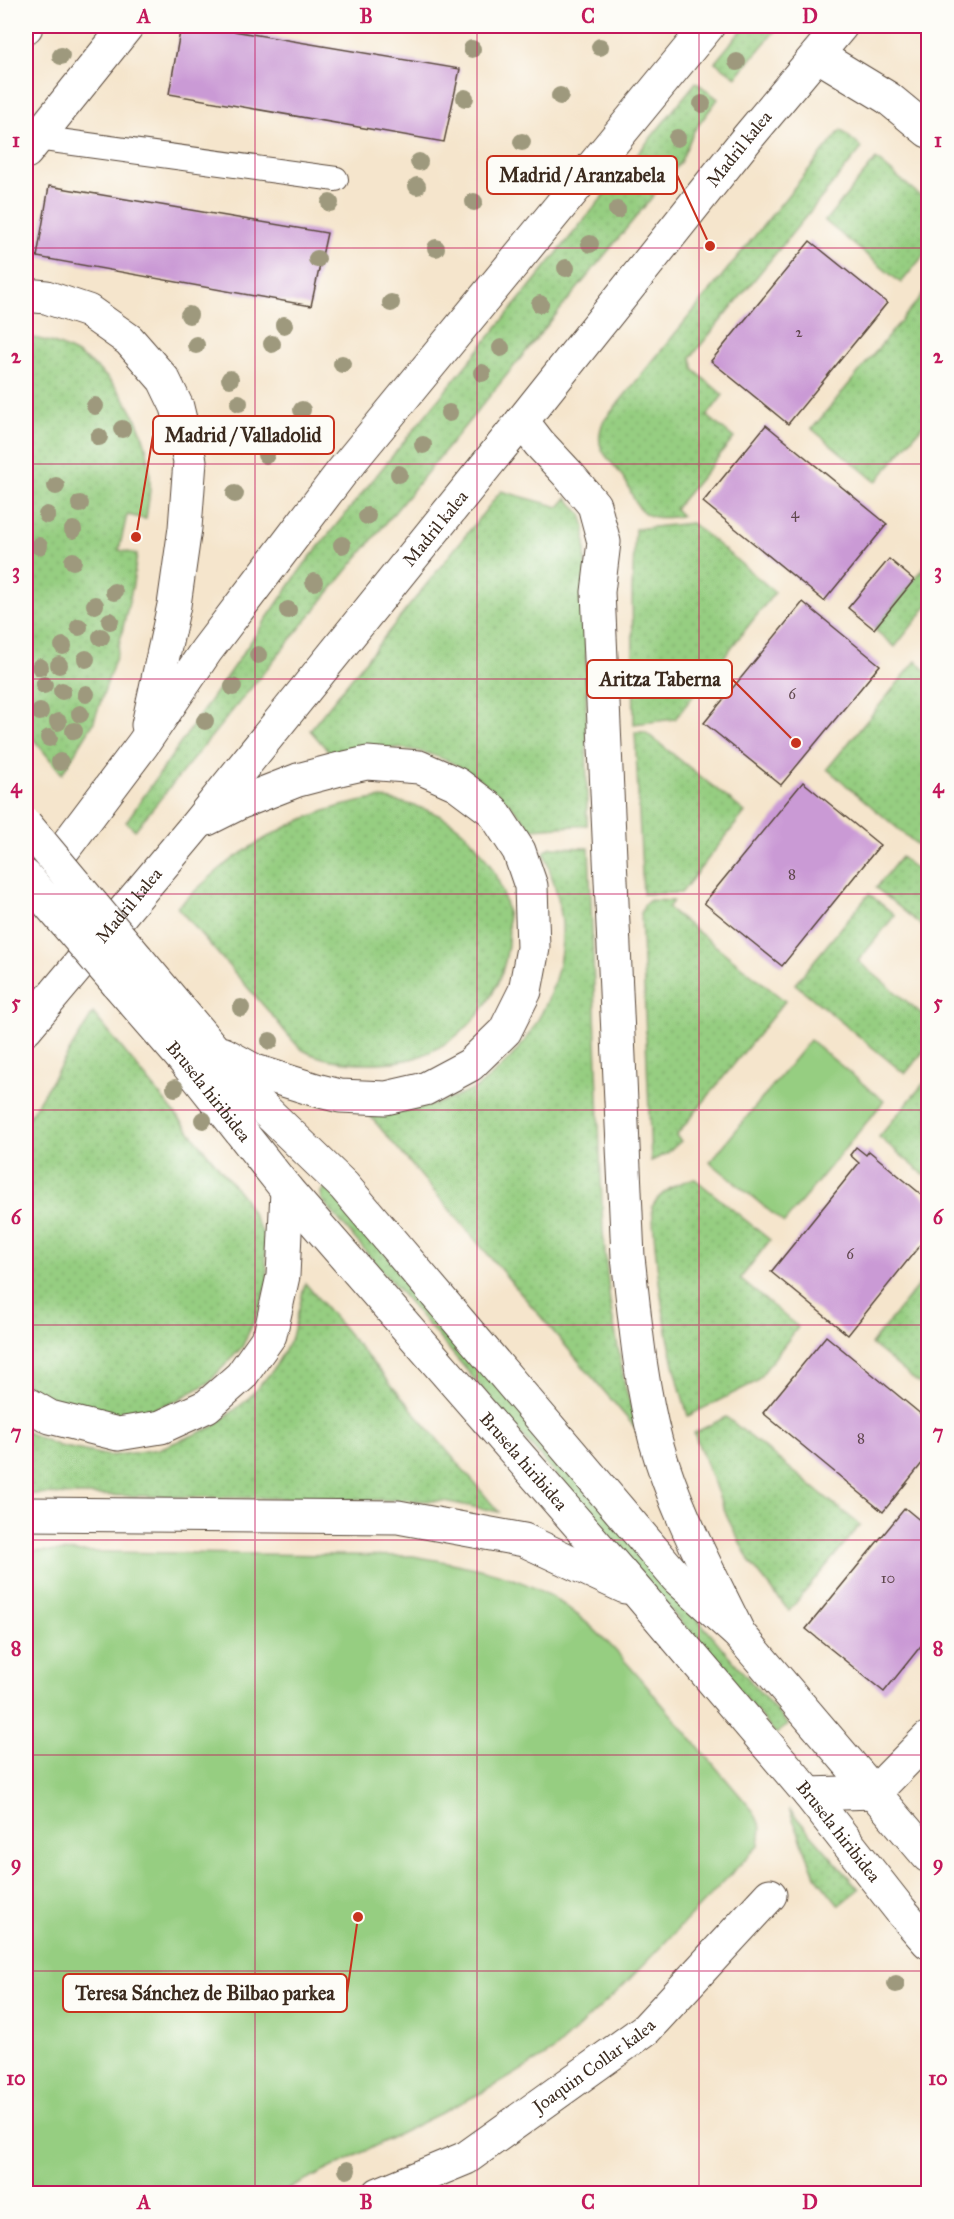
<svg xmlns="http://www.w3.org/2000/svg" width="954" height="2219" font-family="'IM FELL Great Primer',serif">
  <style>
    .grass { fill: url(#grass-dots); stroke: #687c50; stroke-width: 1.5 }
    .park { fill: #96ce81; stroke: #687c50; stroke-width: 1.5 }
    .building { fill: #ca9ad5 }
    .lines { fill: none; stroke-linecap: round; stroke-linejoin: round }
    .lane-casing { stroke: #574638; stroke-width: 26 }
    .street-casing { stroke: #574638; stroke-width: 35 }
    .primary-casing { stroke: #574638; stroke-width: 35 }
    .lane { stroke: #fff; stroke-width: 24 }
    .street { stroke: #fff; stroke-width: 33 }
    .primary { stroke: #fff; stroke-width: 33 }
    .primary-bridge-casing { stroke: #574638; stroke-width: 35; stroke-linecap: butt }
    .primary-bridge { stroke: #fff; stroke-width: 33 }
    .tree { fill: #9e997d }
    .grid { fill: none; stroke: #c2185b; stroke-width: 1.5; stroke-opacity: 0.55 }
    .labels { text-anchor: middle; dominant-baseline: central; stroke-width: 5; stroke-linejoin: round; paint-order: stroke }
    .number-label { font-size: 15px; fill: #5f464c }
    .street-label { font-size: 18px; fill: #3b2a1e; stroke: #fdfcf7 }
    .leader { fill: none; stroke: #c8321e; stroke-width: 2 }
    .callout-dot { fill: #c8321e; stroke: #fdfcf7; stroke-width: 2 }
    .callout { fill: #fdfcf7; stroke: #c8321e; stroke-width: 2 }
    .callout-label { font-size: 20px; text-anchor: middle; font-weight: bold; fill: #3b2a1e }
    .neatline { fill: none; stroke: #c2185b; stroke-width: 2 }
    .grid-label { font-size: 20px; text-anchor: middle; font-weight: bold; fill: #c2185b }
  </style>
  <defs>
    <pattern id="grass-dots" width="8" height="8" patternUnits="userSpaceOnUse" patternTransform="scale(1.5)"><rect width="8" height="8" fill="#96ce81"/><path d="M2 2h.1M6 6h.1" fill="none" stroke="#82b16f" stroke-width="1.8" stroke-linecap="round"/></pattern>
  </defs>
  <rect width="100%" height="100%" fill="#fdfcf7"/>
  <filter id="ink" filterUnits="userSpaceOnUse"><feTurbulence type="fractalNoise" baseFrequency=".0167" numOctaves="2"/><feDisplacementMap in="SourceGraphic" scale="12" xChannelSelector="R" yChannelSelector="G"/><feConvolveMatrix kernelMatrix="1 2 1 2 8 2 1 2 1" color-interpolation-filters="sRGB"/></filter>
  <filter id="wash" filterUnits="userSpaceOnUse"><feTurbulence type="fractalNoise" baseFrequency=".008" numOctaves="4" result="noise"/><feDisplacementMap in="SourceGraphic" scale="24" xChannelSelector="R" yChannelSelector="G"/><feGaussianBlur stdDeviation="1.35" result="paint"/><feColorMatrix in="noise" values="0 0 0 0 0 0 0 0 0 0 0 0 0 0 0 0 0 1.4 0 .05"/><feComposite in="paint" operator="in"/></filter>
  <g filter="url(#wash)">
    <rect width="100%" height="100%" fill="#f5e5cc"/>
    <!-- grass -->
    <path class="grass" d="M745 26H779L736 77 715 62Z
      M696 82 718 99 694 131 680 163 135 830 126 822 303 566Z
      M841 130 862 148 691 357 694 370 723 395 707 416 734 438 675 509 682 516C669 517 653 521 642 511 633 503 632 492 626 482 613 458 591 454 603 422Z
      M876 159 928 202V250L901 283 825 221Z
      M928 288V419L876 482 812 429Z
      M26 337C97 344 153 415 150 486 150 497 147 508 146 519L127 515 119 550 137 554 133 584 117 654 93 724 62 774 26 730Z
      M501 491 559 507 567 498 581 514 585 527 587 825 532 829C523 819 514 808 504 798 498 792 490 787 482 781 434 745 387 743 329 752L310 730Z
      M692 523 775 592 675 719 634 724 632 590 635 529Z
      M928 562V605L895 647 874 629Z
      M916 661 928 672V854L827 769Z
      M635 732H645L745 812 681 893 643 894Z
      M382 798C404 803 425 807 446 819 469 832 487 857 498 880 528 950 492 1027 423 1055 406 1062 387 1063 369 1063 348 1063 322 1061 303 1050 293 1044 279 1023 270 1013 239 978 208 942 177 907 197 890 216 870 237 856 283 825 327 805 382 798Z
      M551 847 589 848 603 1232 610 1303 625 1386 638 1431 370 1116C403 1112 427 1109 458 1096 464 1093 473 1091 479 1086 530 1049 565 987 562 923 560 899 551 875 544 852Z
      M901 857 928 879V931L876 888Z
      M869 894 895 915 858 961 928 1019V1046L905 1074 795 984Z
      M650 900 673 901 668 908 785 1001 676 1136 681 1141 666 1154 651 1161 641 913 644 905Z
      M93 1013 244 1198 263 1234 268 1280 259 1310 242 1347 208 1383 178 1400 136 1415 104 1416 68 1411 26 1387V1122Z
      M928 1078V1178L879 1137Z
      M695 1179 770 1240 740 1279 798 1327 756 1382 688 1416C666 1344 657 1282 652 1207 659 1193 679 1181 695 1179Z
      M325 1188 336 1195 788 1725 776 1734 322 1200 321 1192Z
      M928 1273V1391L871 1344Z
      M305 1283 499 1512 444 1501 26 1494V1432L59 1446 110 1456 159 1449 213 1427 247 1400 273 1370 292 1337Z
      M726 1417 860 1525 789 1611 750 1562 728 1519 694 1433Z
      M789 1809 859 1889 839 1905 815 1875Z"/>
    <!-- park -->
    <path class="park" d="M810 1040 884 1101 784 1223 710 1162Z
      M26 1551 413 1556C460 1564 510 1572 552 1597 596 1624 629 1665 662 1704 693 1740 723 1776 754 1812L761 1828 759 1845 621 1988 552 2052 493 2087 281 2193H26Z"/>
    <g id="blocks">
      <!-- building -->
      <path class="building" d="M181 26H204L460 69 444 142 169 94Z
        M49 186 327 233 311 306 37 257Z
        M810 241 887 303 788 424 711 361Z
        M766 425 887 524 824 601 703 502Z
        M889 559 914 580 874 629 848 608Z
        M803 602 880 665 781 785 704 723Z
        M803 782 880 845 782 966 704 903Z
        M856 1147 866 1155 869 1151 928 1200V1235L848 1335 771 1272 859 1163 850 1155Z
        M826 1336 928 1420V1456L883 1512 763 1413Z
        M905 1508 928 1527V1637L884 1692 806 1629Z"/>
    </g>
  </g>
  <g filter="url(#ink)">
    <use href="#blocks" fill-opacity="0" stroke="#574638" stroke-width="1.5"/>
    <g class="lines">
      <!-- lane casing -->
      <g class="lane-casing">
        <path id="lane" d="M37 138 336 179"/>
      </g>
      <!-- street casing -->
      <g class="street-casing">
        <g id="street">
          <path d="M26 27V26"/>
          <path d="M817 55 888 98 928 131"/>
          <path d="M26 152 127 26"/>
          <path d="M809 1794 875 1792 928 1738"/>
          <path id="s1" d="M379 2194 466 2158 646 2029 770 1895"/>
        </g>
      </g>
      <!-- primary casing -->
      <g class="primary-casing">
        <g id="primary">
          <path d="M26 295 46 297 88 311 129 340 164 380 177 407 190 461 185 528 174 605 148 725"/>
          <path d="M522 421 539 443 567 473 594 505 604 542 598 592 628 1257C635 1319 640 1382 656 1442 675 1510 709 1572 739 1634"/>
          <path d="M207 819 239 803 298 780 340 769 367 763 419 767 457 784 493 811 519 851 531 886 533 948 525 991 505 1031 470 1065 425 1089 386 1098 340 1096 316 1090 255 1071 224 1054"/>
          <path d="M39 882 143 744 206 651 342 472 708 26"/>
          <path d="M137 958 260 1105 344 1186 677 1578 739 1634 928 1856"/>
          <path id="s2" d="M117 983 184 1060 287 1190 640 1595 809 1794 901 1911 928 1942"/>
          <path id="s3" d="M26 1028 197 824 522 421 749 136 841 26"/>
          <path d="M26 1403 50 1417 118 1434 161 1427 207 1406 241 1376 270 1335 283 1276 287 1190"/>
          <path d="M26 1514 398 1517 524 1540 625 1587"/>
        </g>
      </g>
      <!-- lane -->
      <use href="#lane" class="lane"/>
      <!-- street -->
      <use href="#street" class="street"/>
      <!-- primary -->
      <use href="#primary" class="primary"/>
      <!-- primary-bridge casing -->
      <g class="primary-bridge-casing">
        <path id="primary-bridge" d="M26 825 137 958
          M26 877 117 983"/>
      </g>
      <!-- primary-bridge -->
      <use href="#primary-bridge" class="primary-bridge"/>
    </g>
    <!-- trees -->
    <g class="tree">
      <circle cx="600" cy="47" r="9"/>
      <circle cx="472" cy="49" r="9"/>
      <circle cx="61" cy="56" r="9"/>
      <circle cx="737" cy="62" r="9"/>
      <circle cx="560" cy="96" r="9"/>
      <circle cx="465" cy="98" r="9"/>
      <circle cx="702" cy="104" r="9"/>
      <circle cx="677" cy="138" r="9"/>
      <circle cx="522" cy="142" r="9"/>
      <circle cx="419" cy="162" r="9"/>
      <circle cx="417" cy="186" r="9"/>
      <circle cx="474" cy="202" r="9"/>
      <circle cx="330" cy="203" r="9"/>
      <circle cx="617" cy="210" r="9"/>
      <circle cx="590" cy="244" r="9"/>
      <circle cx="436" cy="248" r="9"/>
      <circle cx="317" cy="259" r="9"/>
      <circle cx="566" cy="268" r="9"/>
      <circle cx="391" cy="303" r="9"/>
      <circle cx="540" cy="304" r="9"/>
      <circle cx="189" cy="315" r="9"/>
      <circle cx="284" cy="325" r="9"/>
      <circle cx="272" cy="344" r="9"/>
      <circle cx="196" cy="345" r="9"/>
      <circle cx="501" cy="348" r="9"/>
      <circle cx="342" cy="364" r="9"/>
      <circle cx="482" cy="373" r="9"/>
      <circle cx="230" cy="379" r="9"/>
      <circle cx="239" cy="403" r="9"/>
      <circle cx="95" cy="406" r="9"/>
      <circle cx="302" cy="410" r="9"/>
      <circle cx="449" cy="413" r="9"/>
      <circle cx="122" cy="429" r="9"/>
      <circle cx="99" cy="437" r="9"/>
      <circle cx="423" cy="445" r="9"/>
      <circle cx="266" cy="455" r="9"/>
      <circle cx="399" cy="474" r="9"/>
      <circle cx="56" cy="486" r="9"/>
      <circle cx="235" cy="494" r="9"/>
      <circle cx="80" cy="504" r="9"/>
      <circle cx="47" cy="515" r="9"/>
      <circle cx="367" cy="516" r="9"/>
      <circle cx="73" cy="530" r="9"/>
      <circle cx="342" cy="545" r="9"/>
      <circle cx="39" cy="546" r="9"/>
      <circle cx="73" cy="561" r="9"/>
      <circle cx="314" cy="582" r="9"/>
      <circle cx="114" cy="592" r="9"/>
      <circle cx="95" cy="605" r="9"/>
      <circle cx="288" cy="610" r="9"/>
      <circle cx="110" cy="621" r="9"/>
      <circle cx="79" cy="627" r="9"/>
      <circle cx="101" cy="637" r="9"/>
      <circle cx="63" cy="646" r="9"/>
      <circle cx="258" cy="655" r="9"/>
      <circle cx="86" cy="659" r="9"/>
      <circle cx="59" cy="665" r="9"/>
      <circle cx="40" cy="667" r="9"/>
      <circle cx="44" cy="685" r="9"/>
      <circle cx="233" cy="687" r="9"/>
      <circle cx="62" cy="691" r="9"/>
      <circle cx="86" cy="694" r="9"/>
      <circle cx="40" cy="712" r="9"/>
      <circle cx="80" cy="714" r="9"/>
      <circle cx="205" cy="721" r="9"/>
      <circle cx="58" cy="722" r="9"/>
      <circle cx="74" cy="731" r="9"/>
      <circle cx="49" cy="738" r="9"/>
      <circle cx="60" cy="762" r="9"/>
      <circle cx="241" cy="1008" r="9"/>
      <circle cx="270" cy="1041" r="9"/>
      <circle cx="175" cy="1088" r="9"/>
      <circle cx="203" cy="1120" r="9"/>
      <circle cx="896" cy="1984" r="9"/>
      <circle cx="347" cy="2170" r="9"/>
    </g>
  </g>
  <!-- grid -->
  <path class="grid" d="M255 26V2194M477 26V2194M699 26V2194M26 248H928M26 464H928M26 679H928M26 894H928M26 1110H928M26 1325H928M26 1540H928M26 1755H928M26 1971H928"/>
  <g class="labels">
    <!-- number labels -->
    <g class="number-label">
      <text x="799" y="332">2</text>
      <text x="795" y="513">4</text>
      <text x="792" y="694">6</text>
      <text x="792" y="874">8</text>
      <text x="850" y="1254">6</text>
      <text x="861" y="1438">8</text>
      <text x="888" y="1578">10</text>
    </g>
    <!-- street labels -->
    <g class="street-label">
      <text stroke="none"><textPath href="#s3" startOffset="1132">Madril kalea</textPath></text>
      <text stroke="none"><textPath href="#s3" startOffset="646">Madril kalea</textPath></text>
      <text stroke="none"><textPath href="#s3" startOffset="160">Madril kalea</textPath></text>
      <text stroke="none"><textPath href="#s2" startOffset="142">Brusela hiribidea</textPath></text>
      <text stroke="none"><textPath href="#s2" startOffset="628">Brusela hiribidea</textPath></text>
      <text stroke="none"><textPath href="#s2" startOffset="1114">Brusela hiribidea</textPath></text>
      <text stroke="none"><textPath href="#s1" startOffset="252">Joaquin Collar kalea</textPath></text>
    </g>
  </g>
  <!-- callouts -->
  <path class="leader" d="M710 246L677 175M136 537L153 435M796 743L732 679M358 1917L347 1993"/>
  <g class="callout-dot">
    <circle cx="710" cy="246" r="6"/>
    <circle cx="136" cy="537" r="6"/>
    <circle cx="796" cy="743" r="6"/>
    <circle cx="358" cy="1917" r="6"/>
  </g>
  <g class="callout">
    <rect x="487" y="156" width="190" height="38" rx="6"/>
    <rect x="153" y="416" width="181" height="38" rx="6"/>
    <rect x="587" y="660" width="145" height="38" rx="6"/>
    <rect x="63" y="1974" width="284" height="38" rx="6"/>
  </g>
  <g class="callout-label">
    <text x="582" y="182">Madrid / Aranzabela</text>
    <text x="243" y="442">Madrid / Valladolid</text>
    <text x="660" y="686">Aritza Taberna</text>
    <text x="205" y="2000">Teresa Sánchez de Bilbao parkea</text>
  </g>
  <!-- margin -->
  <rect width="954" height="2219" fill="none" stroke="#fdfcf7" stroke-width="66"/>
  <rect x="33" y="33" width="888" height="2153" class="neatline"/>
  <g class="grid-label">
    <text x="144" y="23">A</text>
    <text x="366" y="23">B</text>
    <text x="588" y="23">C</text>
    <text x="810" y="23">D</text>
    <text x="16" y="147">1</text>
    <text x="938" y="147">1</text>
    <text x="16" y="363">2</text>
    <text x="938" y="363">2</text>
    <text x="16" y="578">3</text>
    <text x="938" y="578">3</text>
    <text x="16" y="793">4</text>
    <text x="938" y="793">4</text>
    <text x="16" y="1009">5</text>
    <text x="938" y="1009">5</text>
    <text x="16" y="1224">6</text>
    <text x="938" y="1224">6</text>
    <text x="16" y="1439">7</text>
    <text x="938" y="1439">7</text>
    <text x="16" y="1655">8</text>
    <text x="938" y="1655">8</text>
    <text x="16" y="1870">9</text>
    <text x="938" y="1870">9</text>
    <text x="16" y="2085">10</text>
    <text x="938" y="2085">10</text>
    <text x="144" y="2209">A</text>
    <text x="366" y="2209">B</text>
    <text x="588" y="2209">C</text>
    <text x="810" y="2209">D</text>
  </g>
</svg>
